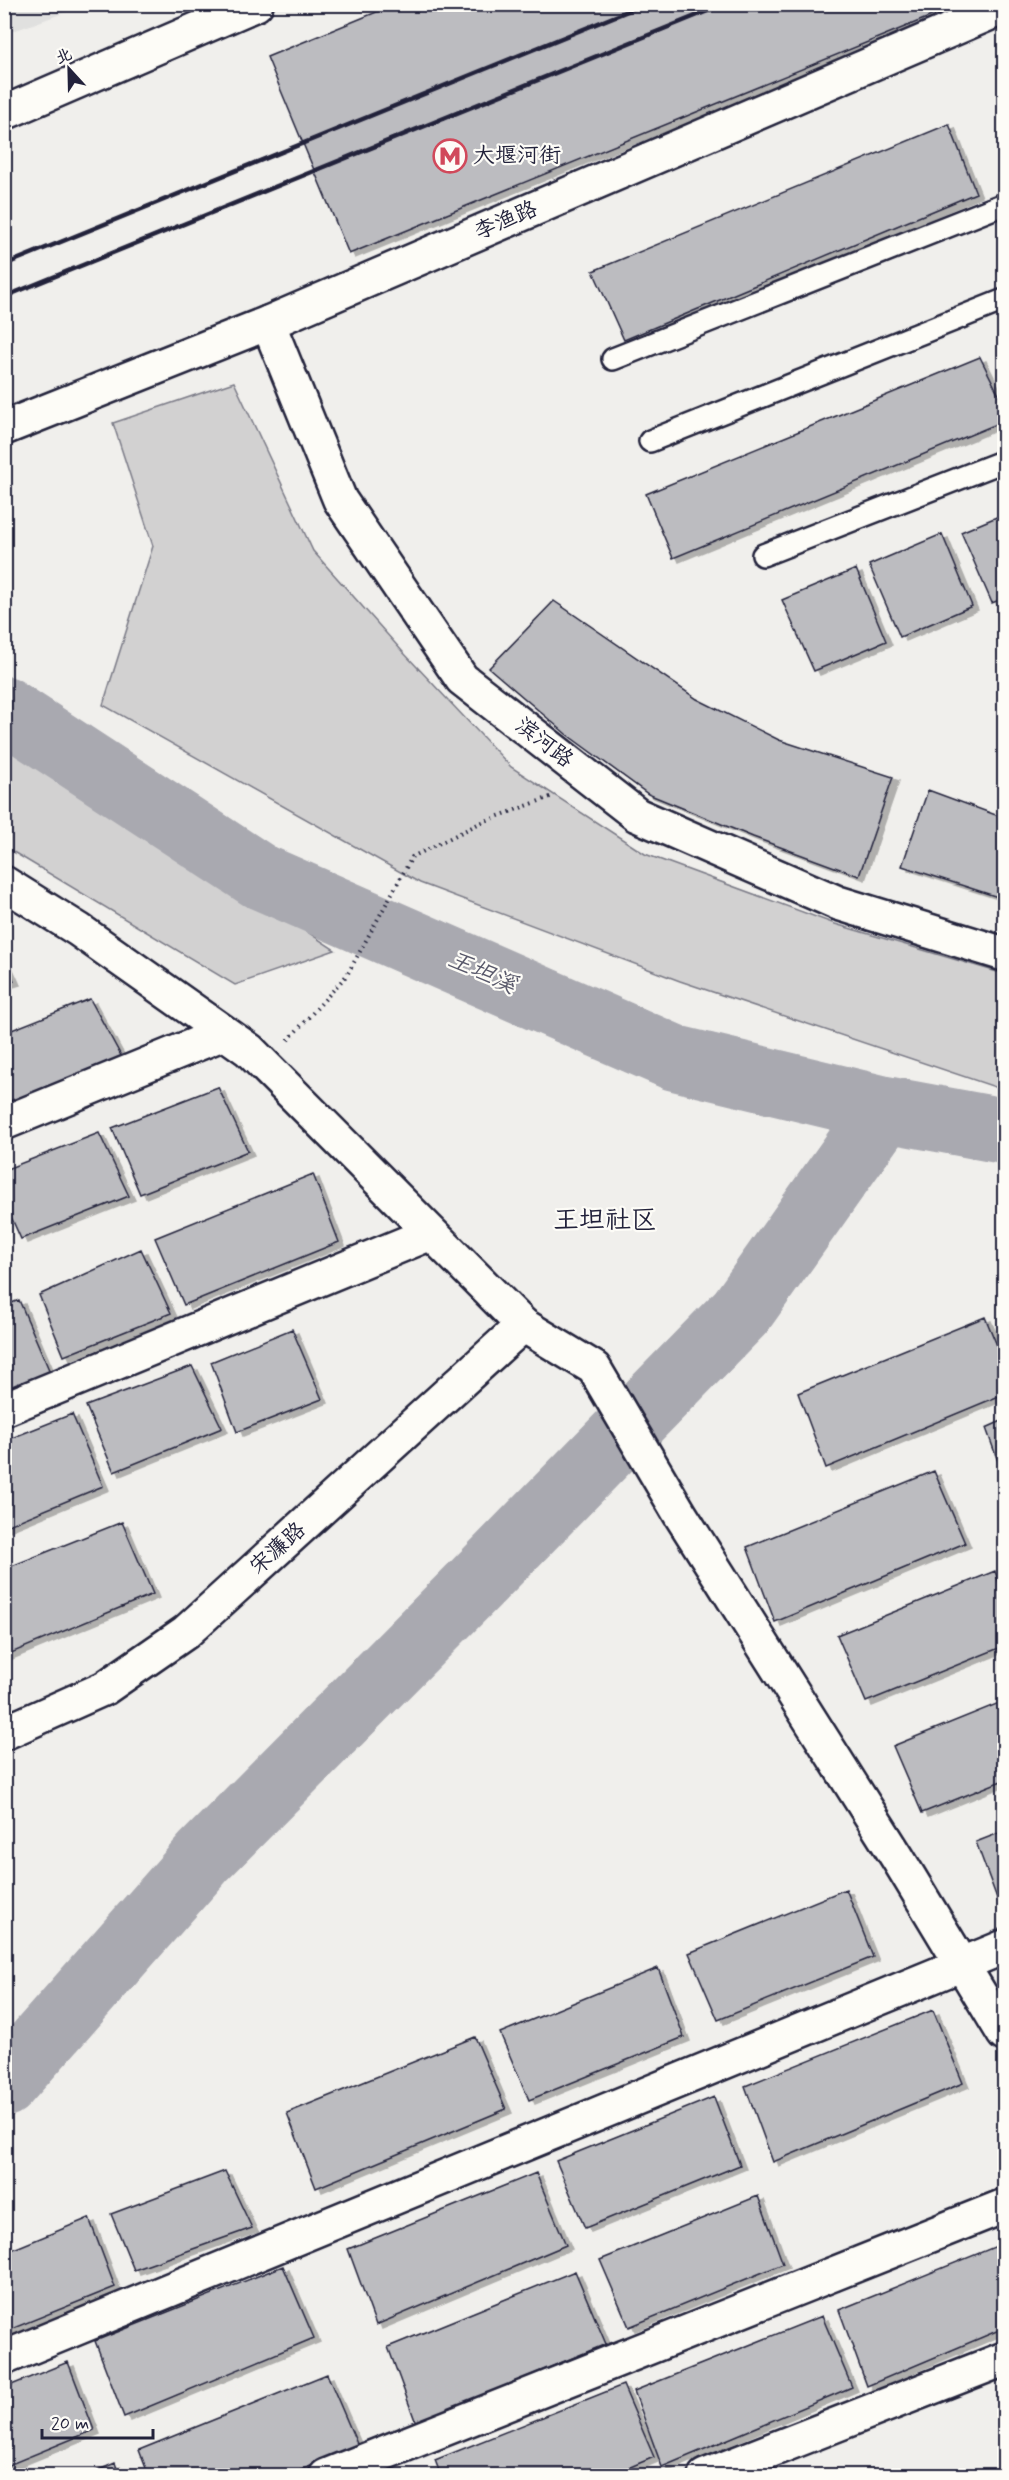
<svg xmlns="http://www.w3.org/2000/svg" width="1009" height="2480" font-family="Mynerve,'LXGW WenKai TC',sans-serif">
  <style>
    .built { fill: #e0e0df }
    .green { fill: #d2d1d1; stroke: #7a7a86; stroke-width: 1.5 }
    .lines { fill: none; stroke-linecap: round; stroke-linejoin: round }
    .river { stroke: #a9a9b0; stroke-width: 66 }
    .building { fill: #bcbcc0; stroke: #22223b; stroke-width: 1.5; filter: url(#shadow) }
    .lane-casing { stroke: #22223b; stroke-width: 26 }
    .street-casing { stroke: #22223b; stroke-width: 38 }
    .secondary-casing { stroke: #22223b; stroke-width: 38 }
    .primary-casing { stroke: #22223b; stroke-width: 38 }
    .path { stroke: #22223b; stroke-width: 4; stroke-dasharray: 1.5 4.5; stroke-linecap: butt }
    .lane { stroke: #fdfcf7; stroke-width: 21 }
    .street { stroke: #fdfcf7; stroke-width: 33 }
    .secondary { stroke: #fdfcf7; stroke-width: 33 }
    .primary { stroke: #fdfcf7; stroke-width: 33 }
    .rail { stroke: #22223b; stroke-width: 4.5 }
    .labels { text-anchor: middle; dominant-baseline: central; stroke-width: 4.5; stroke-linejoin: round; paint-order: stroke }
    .poi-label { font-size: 22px; fill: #22223b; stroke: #fdfcf7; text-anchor: start }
    .street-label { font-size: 22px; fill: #22223b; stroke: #fdfcf7 }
    .water-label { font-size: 24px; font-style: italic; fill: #58586a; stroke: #fdfcf7 }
    .quarter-label { font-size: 26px; fill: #22223b; stroke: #fdfcf7 }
  </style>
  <defs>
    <filter id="shadow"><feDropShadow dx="6" dy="4" stdDeviation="0" flood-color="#0004"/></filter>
  </defs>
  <rect width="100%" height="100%" fill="#f0efec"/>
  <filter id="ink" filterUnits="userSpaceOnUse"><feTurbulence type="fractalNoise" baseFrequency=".0167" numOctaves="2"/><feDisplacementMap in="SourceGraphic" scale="12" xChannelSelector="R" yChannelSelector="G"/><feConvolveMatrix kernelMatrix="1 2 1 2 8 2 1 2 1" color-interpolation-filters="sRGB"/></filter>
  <g filter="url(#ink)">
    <!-- built -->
    <path class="built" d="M5 4H86V5L5 34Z"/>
    <!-- green -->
    <path class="green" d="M234 382 313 551 402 651 511 767 645 854 835 924 1004 974V1090L680 981 420 883 103 705 153 546 113 423Z
      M5 734 335 950 235 985 5 847Z"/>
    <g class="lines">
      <!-- river -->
      <path class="river" d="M4 709 259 876 675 1058 885 1109 1004 1131
        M4 2084 204 1857 475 1584 741 1312 885 1109"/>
    </g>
    <!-- building -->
    <path class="building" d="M396 4H961L349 254 267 57Z
      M949 124 976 193 624 340 593 271Z
      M980 357 1004 405V421L673 558 646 494Z
      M1004 514V598L992 603 961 532Z
      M942 534 972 606 900 637 869 565Z
      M856 569 886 641 814 671 782 600Z
      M554 601 697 699 779 740 893 777 859 876 753 837 648 794 566 734 489 668Z
      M928 790 1004 818V899L902 866Z
      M4 959 14 981 4 984Z
      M90 999 125 1063 4 1112V1033Z
      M218 1087 248 1151 140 1194 112 1128Z
      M99 1133 129 1196 21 1239 4 1201V1170Z
      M313 1174 339 1242 184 1305 155 1238Z
      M141 1249 171 1313 64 1356 39 1295Z
      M19 1300 50 1372 4 1391V1306Z
      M985 1317 1004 1362V1394L826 1468 798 1393Z
      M292 1329 322 1399 237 1432 211 1362Z
      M192 1366 222 1428 114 1472 86 1406Z
      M72 1414 103 1486 4 1527V1441Z
      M1004 1420V1478L986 1428Z
      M934 1471 965 1543 775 1622 747 1547Z
      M122 1522 153 1594 4 1656V1569Z
      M995 1571 1004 1597V1646L866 1702 837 1635Z
      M1004 1701V1780L922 1813 893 1746Z
      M1004 1831V1917L976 1842Z
      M846 1889 873 1957 718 2020 689 1953Z
      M658 1968 684 2037 529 2100 500 2033Z
      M933 2010 963 2083 773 2162 745 2086Z
      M475 2037 506 2109 316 2188 287 2113Z
      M714 2097 740 2165 585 2228 556 2161Z
      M225 2171 252 2228 134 2270 111 2214Z
      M536 2173 566 2245 376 2325 348 2249Z
      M758 2196 783 2264 629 2327 600 2260Z
      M89 2218 115 2287 4 2332V2253Z
      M1004 2243V2328L867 2386 839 2310Z
      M283 2266 314 2338 124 2417 95 2341Z
      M575 2271 606 2344 416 2423 388 2347Z
      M822 2316 852 2387 662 2467 634 2391Z
      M68 2362 94 2430 4 2467V2388Z
      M327 2374 358 2446 287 2476H149L139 2450Z
      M623 2385 654 2457 609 2476H441L435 2460Z
      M115 2463 120 2476H85Z
      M1004 2467V2476H985Z"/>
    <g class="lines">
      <!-- lane casing -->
      <g class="lane-casing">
        <path id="lane" d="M613 359 1004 204
          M650 441 1004 300
          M763 555 1004 461"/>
      </g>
      <!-- street casing -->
      <g class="street-casing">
        <path id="street" d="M268 323 340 500 462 679 637 815 838 903 1004 954
          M4 883 79 930 249 1050 523 1325 594 1368 680 1514 897 1857 1004 2034
          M4 1123 224 1033
          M4 1409 431 1233
          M4 2358 1004 1947
          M326 2476 1004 2206
          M705 2476 1004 2359"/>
      </g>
      <!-- secondary casing -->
      <g class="secondary-casing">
        <path id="secondary" d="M4 1733 105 1688 186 1632 523 1325"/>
      </g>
      <!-- primary casing -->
      <g class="primary-casing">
        <path id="primary" d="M4 113 256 4
          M4 428 268 323 1004 7"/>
      </g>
      <!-- path -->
      <path class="path" d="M288 1040 347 975 412 857 480 823 553 796"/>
      <!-- lane -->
      <use href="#lane" class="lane"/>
      <!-- street -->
      <use href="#street" class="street"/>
      <!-- secondary -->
      <use href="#secondary" class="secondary"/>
      <!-- primary -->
      <use href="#primary" class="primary"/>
      <!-- rail -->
      <path class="rail" d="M4 265 645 4
        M4 297 725 4"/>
    </g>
  </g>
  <!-- icons -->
  <defs>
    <g id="metro-ring" transform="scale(1.725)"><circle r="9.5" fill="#fdfcf7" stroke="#d1495b" stroke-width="1.5"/><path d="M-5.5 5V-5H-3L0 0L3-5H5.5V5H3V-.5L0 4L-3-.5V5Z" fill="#d1495b"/></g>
  </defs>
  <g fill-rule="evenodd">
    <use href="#metro-ring" x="450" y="156"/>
  </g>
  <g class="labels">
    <!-- poi labels -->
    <g class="poi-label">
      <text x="473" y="156">大堰河街</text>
    </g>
    <!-- street labels -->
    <g class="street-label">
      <text transform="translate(506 221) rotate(-23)">李渔路</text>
      <text transform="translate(544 743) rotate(38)">滨河路</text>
      <text transform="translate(278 1549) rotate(-42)">宋濂路</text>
    </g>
    <!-- water labels -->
    <g class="water-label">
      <text transform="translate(482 973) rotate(24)">王坦溪</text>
    </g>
    <!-- quarter labels -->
    <g class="quarter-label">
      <text x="605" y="1221">王坦社区</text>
    </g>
  </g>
  <!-- margin -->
  <rect width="1009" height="2480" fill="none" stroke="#fdfcf7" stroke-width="24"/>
  <rect x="12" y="12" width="985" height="2456" fill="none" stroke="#22223b" stroke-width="2" filter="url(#ink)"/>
  <!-- north arrow -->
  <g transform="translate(69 69) rotate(338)" stroke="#fdfcf7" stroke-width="4.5" paint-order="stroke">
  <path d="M0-4.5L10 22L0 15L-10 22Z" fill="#22223b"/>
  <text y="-9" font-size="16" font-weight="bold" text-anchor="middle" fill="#22223b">北</text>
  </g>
  <!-- scale -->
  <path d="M42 2429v9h111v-9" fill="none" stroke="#22223b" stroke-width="3"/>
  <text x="51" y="2429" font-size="18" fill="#22223b" stroke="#fdfcf7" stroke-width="4.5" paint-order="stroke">20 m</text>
</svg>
